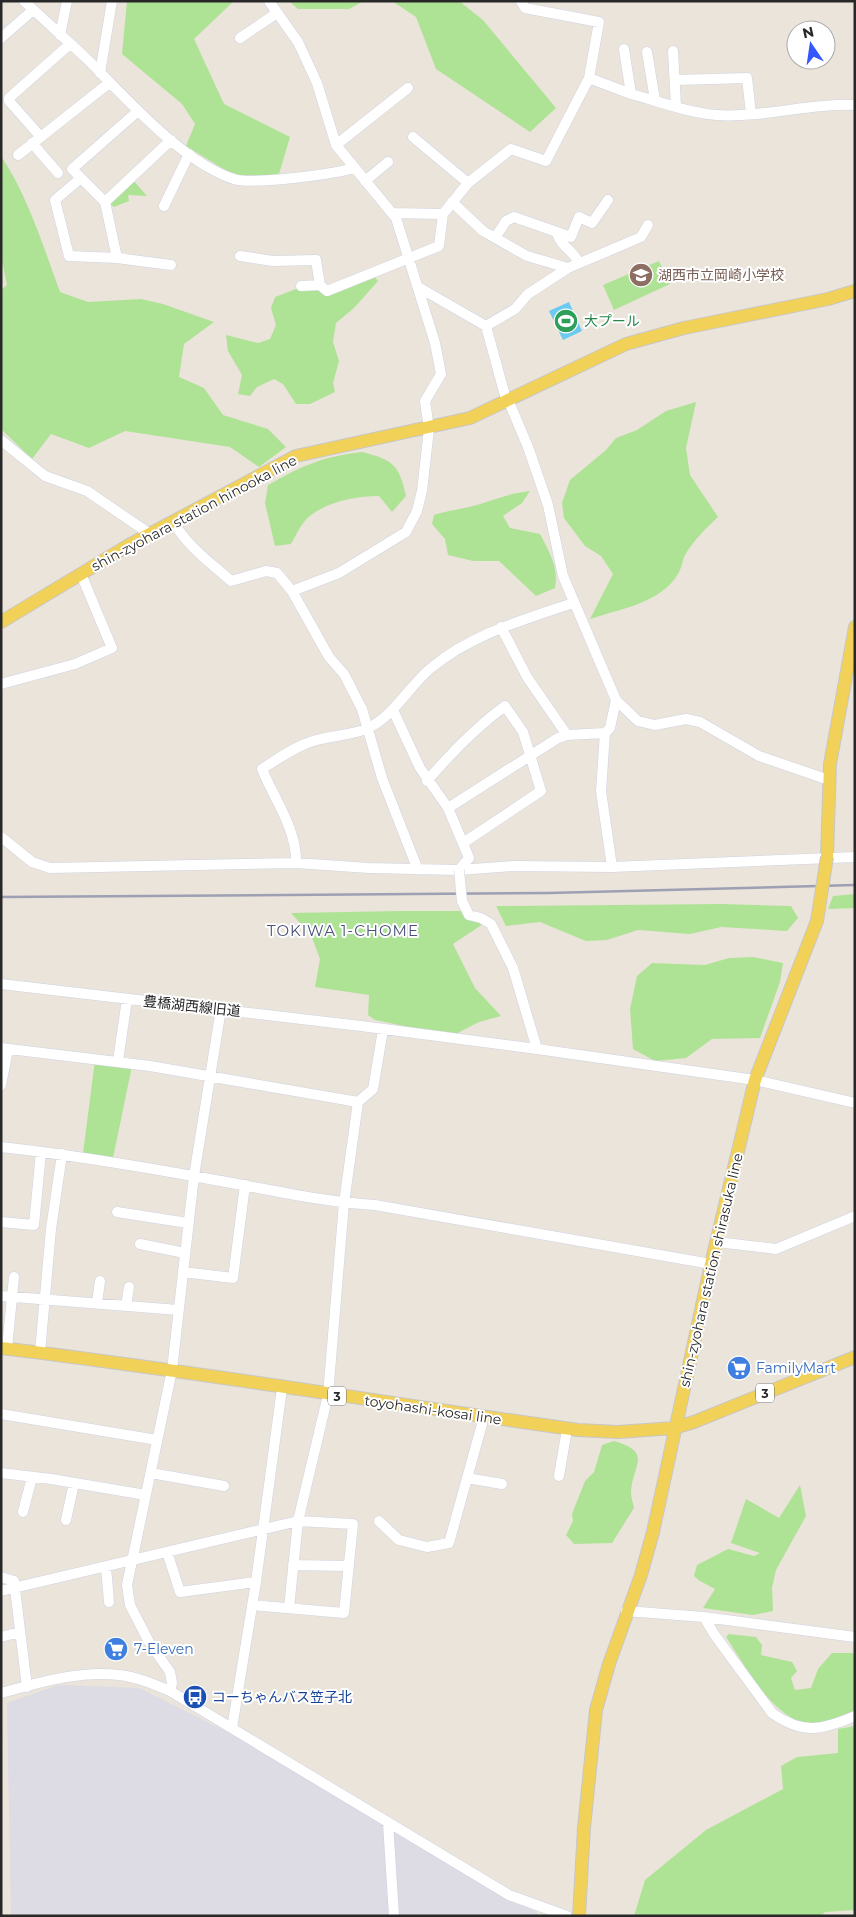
<svg xmlns="http://www.w3.org/2000/svg" width="856" height="1917" font-family="Montserrat,'Noto Sans JP',sans-serif">
  <style>
    .industrial { fill: #dddbe3 }
    .green { fill: #aee395 }
    .water { fill: #6acaf0 }
    .lines { fill: none; stroke-linecap: round; stroke-linejoin: round }
    .minor-casing { stroke: #cfd2e2; stroke-width: 11 }
    .major-casing { stroke: #c7c7c7; stroke-width: 14 }
    .minor { stroke: #fff; stroke-width: 10 }
    .major { stroke: #f2d158; stroke-width: 12 }
    .rail { stroke: #9d9fb3; stroke-width: 2.5 }
    .minor-bridge-casing { stroke: #cfd2e2; stroke-width: 11; stroke-linecap: butt }
    .major-bridge-casing { stroke: #c7c7c7; stroke-width: 14; stroke-linecap: butt }
    .minor-bridge { stroke: #fff; stroke-width: 10 }
    .major-bridge { stroke: #f2d158; stroke-width: 12 }
    .labels { text-anchor: middle; dominant-baseline: central; stroke-width: 4; stroke-linejoin: round; paint-order: stroke }
    .shield { fill: #fff; stroke: #686868; stroke-width: 1 }
    .shield-label { font-size: 12px; font-weight: bold; fill: #282828 }
    .education-label { font-size: 14px; fill: #785e54; stroke: #fff; text-anchor: start }
    .leisure-label { font-size: 14px; fill: #27864d; stroke: #fff; text-anchor: start }
    .street-label { font-size: 14px; fill: #282828; stroke: #fff }
    .shop-label { font-size: 14px; fill: #366cbe; stroke: #fff; text-anchor: start }
    .transit-label { font-size: 14px; fill: #164399; stroke: #fff; text-anchor: start }
    .neighbourhood-label { font-size: 15px; letter-spacing: 1px; fill: #495079; stroke: #fff }
  </style>
  <rect width="100%" height="100%" fill="#ebe4da"/>
  <!-- industrial -->
  <path class="industrial" d="M58 1685 139 1688 229 1733 542 1916H11L7 1703Z"/>
  <!-- green -->
  <path class="green" d="M127 1H234L194 39 224 104 290 137 279 174 246 177 230 173 186 146 195 124 182 104 122 54Z
    M289 1H364L349 9H298Z
    M392 1H459L483 20 556 108 530 132 436 69 416 17Z
    M1 156C28 196 43 246 60 292L88 302 141 299 163 304 214 322 184 344 179 377 204 388 223 415 268 429 286 447 259 467 230 447 125 431 89 448 51 434 32 459 1 429V290L7 285 1 256Z
    M133 180 147 196 128 195 129 201 114 207 108 202Z
    M659 261 670 284 614 310 603 285Z
    M371 272 378 281 354 308 336 323 333 342 339 361 333 383 335 392 310 404H296L283 384 274 379 257 387 250 396 238 394 242 375 228 351 226 335 258 343 270 339 276 325 271 308 275 297 296 289 331 285Z
    M696 402 686 448 690 475 718 517C705 529 694 540 685 555 682 561 682 568 678 574 661 603 620 609 590 619L613 574 601 556 585 546 564 518 562 503 570 480 606 450 616 438 637 430 666 411Z
    M362 452C394 460 399 465 406 496L392 512 379 496C357 496 330 501 311 515 303 520 296 535 291 544L275 546 265 503 268 485C304 465 321 457 362 452Z
    M530 491 522 503 503 516 510 528 540 534C549 552 559 567 555 588L536 596 499 561H473L448 555 445 539 432 524 434 515C446 511 457 510 469 507 490 502 508 493 530 491Z
    M855 894V908L828 909 833 896Z
    M722 904 791 906 798 918 787 931 721 927 690 934 638 930 607 940 586 941 540 922 506 926 496 906Z
    M400 911H464L486 922 453 944 475 988 501 1016 479 1022 452 1036 375 1020 368 1015 369 995 315 987 320 959 311 935 291 913Z
    M753 957 783 963 780 982 760 1038 712 1039 686 1058 655 1061 633 1049 630 1009 637 976 652 963 705 965 729 958Z
    M95 1060 132 1066 113 1158 83 1153Z
    M614 1441C654 1453 632 1464 631 1493 631 1497 633 1503 634 1508L612 1543 574 1544 566 1535 573 1521 572 1514 585 1481 594 1472 602 1445Z
    M800 1485 806 1516 776 1570 772 1588 773 1611 753 1615 703 1608 715 1589 700 1581 694 1576 697 1565 728 1549 754 1556 760 1553 731 1543 746 1499 779 1518Z
    M729 1634 756 1637 762 1645 761 1655 792 1662 797 1671 791 1678 795 1690 811 1688 818 1669 832 1653H855V1714C840 1719 818 1727 802 1722 770 1713 744 1664 726 1637Z
    M855 1726V1910L825 1912 821 1916H634L645 1880 706 1830 783 1789 781 1766 797 1757 838 1753V1729Z"/>
  <!-- water -->
  <path class="water" d="M569 302 582 331 563 340 549 311Z"/>
  <g class="lines">
    <!-- minor casing -->
    <g class="minor-casing">
      <path id="minor" d="M24 1C45 21 67 40 88 60 126 98 183 163 234 179 252 185 334 174 354 168
        M269 1 298 42 317 83 336 145 396 218 435 343 441 374 425 401 429 429 422 491 417 511 406 532 339 573 292 591
        M521 1 525 8 599 22 589 78 631 94
        M60 35 67 1
        M1 38 33 10
        M240 38 277 13
        M624 49 631 94C658 101 689 113 717 115 763 118 809 103 855 105
        M673 51 676 106
        M647 52 655 100
        M100 73 112 1
        M675 80 747 78 751 114
        M138 111 72 169 105 202 171 140
        M40 136 9 101V98L70 44
        M413 137 468 183
        M32 143 58 173
        M336 145 408 88
        M18 155 109 83
        M81 178 55 200 69 256 117 258
        M365 181 388 162
        M105 202 117 258 171 265
        M452 202 483 231 527 256 568 268 641 237 648 225
        M164 206 189 154
        M392 213 443 214 468 183 511 149 546 161 589 78
        M557 233C561 247 573 250 579 263
        M495 238 506 221 514 217 571 237 579 217 592 223 608 200
        M240 256 273 261 316 260 320 285 327 291 439 246 443 214
        M301 286 320 285
        M418 287 486 326
        M509 402 528 447 548 505 563 576 616 700 638 721 655 725 686 719 700 722 759 756 829 780
        M507 403 486 326 515 309 528 294 568 268
        M1 440 45 476 87 491 150 534
        M174 523C189 548 210 562 231 581L266 571 277 573 292 591 329 657 344 674 362 709 382 778 418 870
        M501 627 527 677 567 735
        M1 684 75 664 112 648 81 574
        M393 710 420 768 448 808 469 858 459 870
        M427 781C451 753 475 728 505 706L523 732 541 791 463 843
        M448 808 558 738 567 735 605 733
        M1 837 32 862 50 868 296 863 369 868 459 870 513 866 612 867 855 857
        M296 863C297 829 274 799 262 769 276 760 290 750 305 744 325 735 349 737 368 728 395 715 409 686 431 668 472 634 523 620 573 603
        M612 867 601 791 605 733 610 728 616 700
        M469 915 481 918 491 924 513 968 537 1049
        M1 984 361 1026 537 1049 755 1080 855 1103
        M1 1048 150 1066 358 1102
        M118 1061 127 999
        M1 1085 8 1049
        M1 1147C73 1155 144 1167 215 1180 268 1189 321 1202 375 1205L711 1264
        M117 1212 188 1223
        M1 1222 34 1225 41 1152
        M717 1242 776 1249 855 1216
        M140 1244 185 1253
        M183 1272 233 1278 245 1185
        M1 1296 178 1310
        M97 1303 100 1281
        M126 1306 129 1287
        M7 1348 14 1277
        M40 1352 51 1229 62 1154
        M1 1414 157 1440
        M1 1473 51 1479 146 1495
        M151 1473 224 1486
        M559 1476 567 1429
        M467 1478 502 1484
        M23 1512 32 1477
        M66 1520 74 1483
        M379 1521 399 1540 427 1547 449 1543 484 1417
        M167 1552 180 1592 256 1582
        M293 1565 348 1566
        M106 1567 109 1602
        M1 1577 14 1581 27 1687
        M1 1591 298 1521 353 1524 344 1613 252 1605
        M289 1608 298 1521 328 1395 344 1203 358 1102 373 1089 383 1030
        M626 1611 704 1617 855 1637
        M704 1617 714 1634 772 1713C803 1735 822 1730 855 1716
        M1 1637 20 1632
        M170 1691 172 1683 170 1672 149 1642 130 1605 127 1585 172 1370 194 1176 221 1009
        M1 1693C38 1683 80 1670 119 1675 137 1677 153 1684 170 1691L509 1895 567 1916
        M232 1728 256 1582 282 1388
        M388 1823 394 1916"/>
    </g>
    <!-- major casing -->
    <g class="major-casing">
      <path id="major" d="M1 622 129 545 296 456 470 418 626 344 684 328 828 299 855 291
        M827 857 830 764 855 627
        M1 1348C194 1371 386 1403 578 1430L618 1432 674 1428 694 1422 855 1357
        M579 1916 584 1828 596 1710 609 1664 641 1575 653 1532 711 1264 755 1080 817 921"/>
    </g>
    <!-- minor -->
    <use href="#minor" class="minor"/>
    <!-- major -->
    <use href="#major" class="major"/>
    <!-- rail -->
    <path class="rail" d="M1 897 549 893 855 885"/>
    <!-- minor-bridge casing -->
    <g class="minor-bridge-casing">
      <path id="minor-bridge" d="M459 870 462 901 469 915"/>
    </g>
    <!-- major-bridge casing -->
    <g class="major-bridge-casing">
      <path id="major-bridge" d="M817 921 827 857"/>
    </g>
    <!-- minor-bridge -->
    <use href="#minor-bridge" class="minor-bridge"/>
    <!-- major-bridge -->
    <use href="#major-bridge" class="major-bridge"/>
  </g>
  <!-- icons -->
  <defs>
    <g id="school-disc" transform="scale(1.25)"><circle r="9.5" fill="#8d6e63" stroke="#fff"/><path d="M0-5L7-2L0 1L-7-2ZM-4 1L0 2.5L4 1V4Q0 6-4 4Z" fill="#fff"/></g>
    <g id="stadium-disc" transform="scale(1.25)"><circle r="9.5" fill="#2e9e5b" stroke="#fff"/><path d="M0-5a6.5 5 0 1 0 0 10a6.5 5 0 1 0 0-10ZM-3.5-1.8h7v3.6h-7Z" fill="#fff"/></g>
    <g id="supermarket-disc" transform="scale(1.25)"><circle r="9.5" fill="#3f7fe0" stroke="#fff"/><path d="M-6-5.5h2.5l.6 2H6L4.5 2H-2.5L-4.4-4H-6ZM-1.5 3.2a1.3 1.3 0 1 0 .1 0ZM3 3.2a1.3 1.3 0 1 0 .1 0Z" fill="#fff"/></g>
    <g id="bus-disc" transform="scale(1.25)"><circle r="9.5" fill="#1a4fb4" stroke="#fff"/><path d="M-5-6H5V4H4V6H2V4H-2V6H-4V4H-5ZM-3.5-4V0h7V-4ZM-3.5 1.2v1.5H-2V1.2ZM2 1.2v1.5H3.5V1.2Z" fill="#fff"/></g>
  </defs>
  <g fill-rule="evenodd">
    <use href="#school-disc" x="641" y="275"/>
    <use href="#stadium-disc" x="566" y="321"/>
    <use href="#supermarket-disc" x="739" y="1368"/>
    <use href="#supermarket-disc" x="116" y="1649"/>
    <use href="#bus-disc" x="195" y="1697"/>
  </g>
  <g class="labels">
    <!-- shield labels -->
    <g class="shield">
      <rect x="756" y="1383.5" width="18" height="19" rx="4"/>
      <rect x="328" y="1386.5" width="18" height="19" rx="4"/>
    </g>
    <g class="shield-label">
      <text x="765" y="1393">3</text>
      <text x="337" y="1396">3</text>
    </g>
    <!-- education labels -->
    <g class="education-label">
      <text x="658" y="275">湖西市立岡崎小学校</text>
    </g>
    <!-- leisure labels -->
    <g class="leisure-label">
      <text x="584" y="321">大プール</text>
    </g>
    <!-- street labels -->
    <g class="street-label">
      <text transform="translate(194 513) rotate(-28)">shin-zyohara station hinooka line</text>
      <text transform="translate(192 1006) rotate(6)">豊橋湖西線旧道</text>
      <text transform="translate(711 1270) rotate(-77)">shin-zyohara station shirasuka line</text>
      <text transform="translate(433 1410) rotate(8)">toyohashi-kosai line</text>
    </g>
    <!-- shop labels -->
    <g class="shop-label">
      <text x="756" y="1368">FamilyMart</text>
      <text x="134" y="1649">7-Eleven</text>
    </g>
    <!-- transit labels -->
    <g class="transit-label">
      <text x="212" y="1697">コーちゃんバス笠子北</text>
    </g>
    <!-- neighbourhood labels -->
    <g class="neighbourhood-label">
      <text x="343" y="930">TOKIWA 1-CHOME</text>
    </g>
  </g>
  <!-- border -->
  <rect width="856" height="1917" fill="none" stroke="#282828" stroke-width="5"/>
  <!-- north arrow -->
  <g transform="translate(811 45) rotate(347)"><circle r="24" fill="#ffffff" stroke="#a9a9a9"/>
  <path d="M0-4L9 19L0 12L-9 19Z" fill="#3657fc"/>
  <text y="-8" font-size="14" font-weight="bold" text-anchor="middle" fill="#282828">N</text>
  </g>
</svg>
